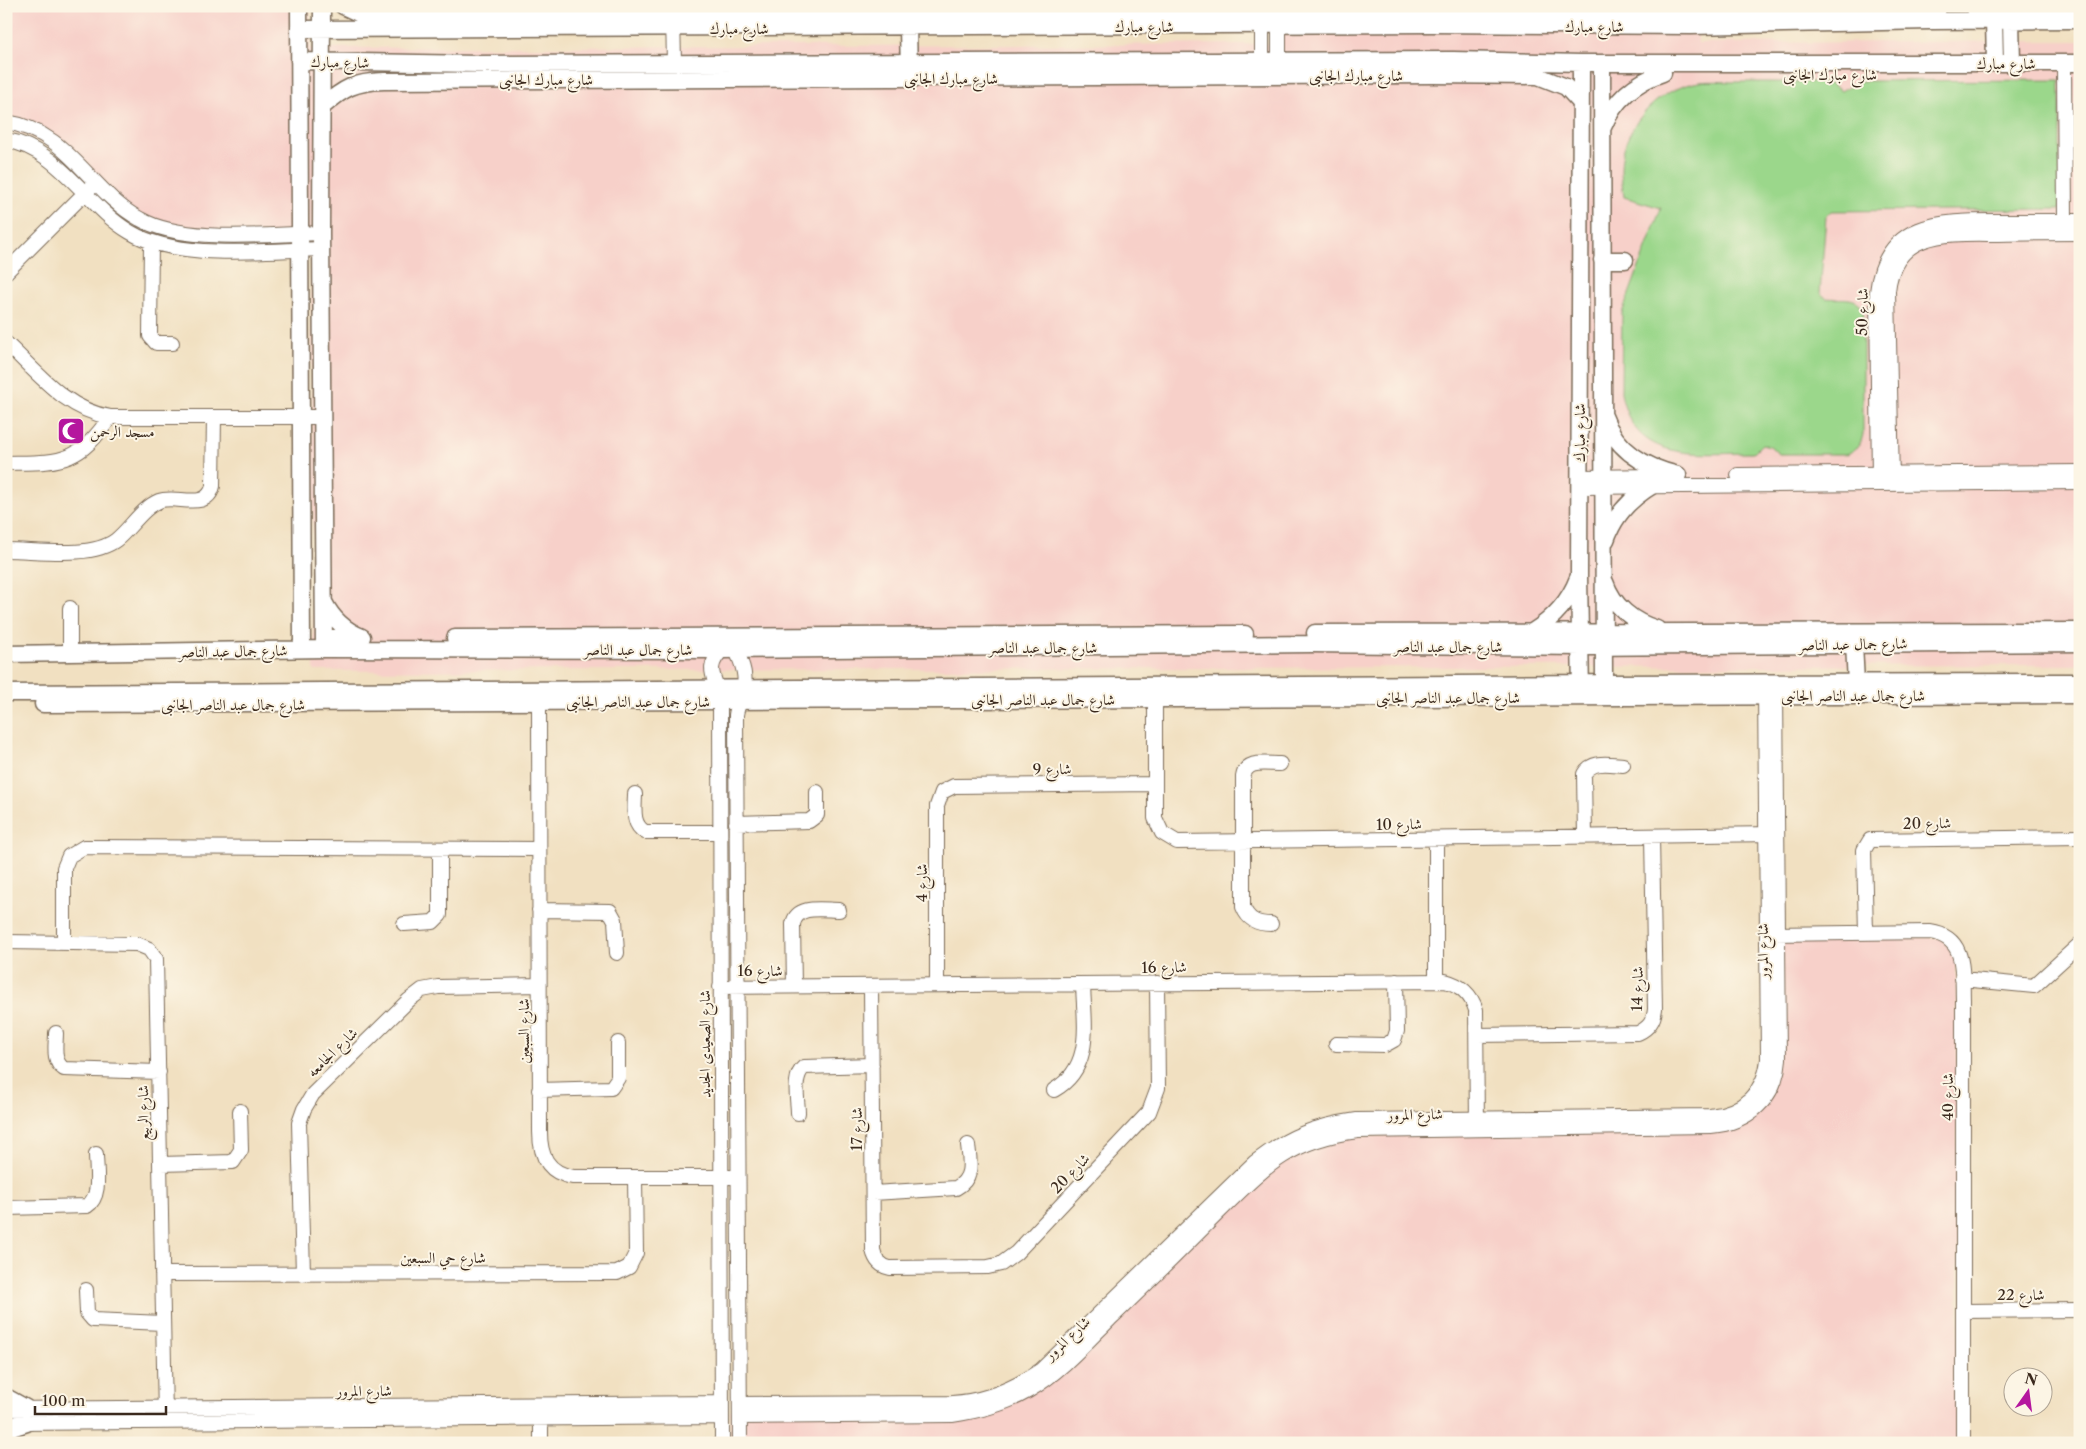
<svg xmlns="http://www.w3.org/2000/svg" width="2086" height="1449" font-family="'Libre Caslon Text',Amiri,serif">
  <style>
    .built { fill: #f7d0c9 }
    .green { fill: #9bd78b; stroke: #6b8054 }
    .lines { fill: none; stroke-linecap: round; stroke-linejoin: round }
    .minor-casing { stroke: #7b6a57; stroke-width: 16 }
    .major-casing { stroke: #7b6a57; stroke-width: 19 }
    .minor { stroke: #fff; stroke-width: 14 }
    .major { stroke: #fff; stroke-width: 16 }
    .labels { text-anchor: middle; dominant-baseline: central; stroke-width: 4; stroke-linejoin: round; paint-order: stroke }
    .street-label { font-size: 15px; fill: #3b2a1e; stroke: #fcf5e5 }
    .poi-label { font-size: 15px; fill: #3b2a1e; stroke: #fcf5e5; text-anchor: start }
  </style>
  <rect width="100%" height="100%" fill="#fcf5e5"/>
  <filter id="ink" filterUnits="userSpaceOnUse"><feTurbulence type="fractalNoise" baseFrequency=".02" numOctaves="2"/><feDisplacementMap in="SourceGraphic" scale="10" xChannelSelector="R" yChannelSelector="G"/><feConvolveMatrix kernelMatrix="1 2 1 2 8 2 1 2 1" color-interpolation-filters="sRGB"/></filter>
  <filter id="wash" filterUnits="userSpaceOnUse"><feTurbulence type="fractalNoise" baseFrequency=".0096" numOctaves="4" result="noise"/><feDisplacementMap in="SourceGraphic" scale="20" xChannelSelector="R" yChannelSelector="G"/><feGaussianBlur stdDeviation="1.12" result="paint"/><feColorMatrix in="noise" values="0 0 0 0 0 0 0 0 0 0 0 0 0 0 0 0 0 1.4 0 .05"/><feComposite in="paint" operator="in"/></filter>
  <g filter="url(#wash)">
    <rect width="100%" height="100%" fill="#f1e0c1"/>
    <!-- built -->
    <path class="built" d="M6 6H310V48L1270 44V6H1698V43L2080 41V665L314 671 311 243 185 241 150 233 139 228 53 149 29 136 6 130Z
      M1771 938H1941L1956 956 1959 1443H730V1411H920L1012 1394 1298 1140 1723 1119 1762 1095Z"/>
    <!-- green -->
    <path class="green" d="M2060 80V209L1831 211 1826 216 1820 293 1826 298C1839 300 1860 294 1863 311V434C1861 445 1857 449 1847 454H1779L1770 446 1762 444 1753 453C1698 453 1633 465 1621 392L1622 313 1661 208 1624 197C1623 188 1621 179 1621 170 1621 129 1655 91 1694 83 1707 80 1722 82 1736 82 1766 82 1797 82 1827 82L1841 91 1857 81Z"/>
  </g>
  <g filter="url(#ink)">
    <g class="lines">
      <!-- minor casing -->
      <g class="minor-casing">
        <path id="minor" d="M1262 14V61
          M1279 15V61
          M673 16 674 63
          M2064 63 2065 221
          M6 122C69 131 90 192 140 219 183 244 270 234 321 233
          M6 140C60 149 86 206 130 232 178 261 265 250 321 249
          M151 242 150 336 156 343H172
          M6 272 90 188
          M6 343C38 373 66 410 110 417H322
          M6 463C60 462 78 465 110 417
          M1738 475 2080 472
          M1579 477 1662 476
          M1892 481 1888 291C1894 228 1952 234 1999 234 2026 233 2053 233 2080 233
          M1879 482 1877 292C1885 221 1940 221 1996 221 2024 221 2052 221 2080 221
          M1579 487 2080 482
          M6 550C37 550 91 559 116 540 130 529 142 508 159 501 176 494 207 512 213 486L214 417
          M70 608V653
          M735 649C743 664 748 679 742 696 740 702 737 707 736 715L740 1443
          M1155 698V818L1162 833 1177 842 1774 834
          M539 702 540 1132C540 1155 547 1173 573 1177H730
          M635 794C635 807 631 824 645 832H720
          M736 823 809 821 817 815V792
          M1585 837 1584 774C1592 760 1609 764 1623 765
          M1436 839V981
          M539 910 610 911 615 920 617 953
          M404 924 433 922 440 915V849
          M1271 924C1257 924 1248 920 1243 907V777C1246 759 1265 764 1280 764
          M1866 933 1864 850 1870 840 2080 837
          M1769 934 1930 932C1967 937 1962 972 1963 1000V1443
          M6 942 137 944 149 949 156 959 165 1416
          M64 943V868L69 856 84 847 539 849
          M1962 979 2034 986 2080 944
          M937 985V806L942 792 954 786 1155 784
          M794 986 793 924C797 904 823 910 839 910
          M871 986 873 1250C875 1259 880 1266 890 1268L988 1267 1001 1264 1016 1253 1149 1112 1158 1088 1157 983
          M720 987 1445 981C1461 985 1471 994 1476 1010L1477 1126
          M56 1033C56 1046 52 1061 64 1069L159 1072
          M1477 1035 1638 1033C1649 1028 1654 1021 1655 1009L1652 836
          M1336 1044 1385 1045 1394 1040 1397 1031 1396 981
          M539 1090 611 1088 618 1078V1043
          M1054 1090C1094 1067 1084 1023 1083 984
          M798 1113C798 1100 792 1077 804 1067L872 1065
          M161 1164 233 1162 241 1150 240 1111
          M873 1193 956 1188C974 1178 970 1162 968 1145
          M6 1208 87 1206C102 1196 96 1170 96 1154
          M162 1274 617 1273 629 1267 636 1253 635 1177
          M303 1274 299 1123 304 1109 313 1094 409 1000 422 990 438 987 539 985
          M86 1290 87 1313 93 1320 163 1323
          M1963 1311 2080 1310
          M740 1404 952 1403C985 1401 1014 1389 1041 1370L1255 1162C1289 1136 1315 1126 1357 1120L1710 1116C1743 1113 1765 1092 1768 1059L1765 686
          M6 1409 722 1403
          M541 1411V1443
          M740 1417 952 1415C979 1411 1004 1405 1028 1391 1059 1373 1085 1344 1110 1319 1146 1285 1181 1250 1216 1215 1264 1168 1288 1140 1358 1131L1711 1126C1749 1123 1776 1098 1779 1059L1776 687
          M17 1423 722 1417
          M722 1443 720 701C718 678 702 671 722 650"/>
      </g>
      <!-- major casing -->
      <g class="major-casing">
        <path id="major" d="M299 6 302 649
          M322 6 321 233 324 649
          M343 6 358 13 377 15 1938 9
          M1975 9 2080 8
          M1994 20 1995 63
          M2011 20 2012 63
          M908 27 909 73
          M299 29 1431 24 1691 26 1931 21 2080 20
          M299 61 478 64 1453 60 1581 63H2080
          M1581 63 1579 576 1581 693
          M1602 63 1604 683
          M322 107C344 88 354 82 384 81L1433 75 1538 76 1566 87 1580 102
          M1603 127C1615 99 1635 82 1663 73
          M1602 260H1625
          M1604 416C1616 451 1645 467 1678 475
          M1606 540C1614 516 1631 498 1653 485
          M1605 582C1613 606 1633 622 1657 629
          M324 602C332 618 344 630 362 637
          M1532 632C1553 619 1569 602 1578 578
          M1315 633 2080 631
          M455 638 1245 634
          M1854 644 1856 683
          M325 649 327 641 331 638H360
          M6 654 325 649 722 650 1311 644 1581 647 2080 643
          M6 693 1604 683 2080 682
          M43 704 2080 695
          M6 1397 26 1408
          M6 1430 27 1423"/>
      </g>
      <!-- minor -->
      <use href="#minor" class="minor"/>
      <!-- major -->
      <use href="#major" class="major"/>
    </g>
  </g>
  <!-- icons -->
  <defs>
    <g id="mosque-square" transform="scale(1.4375)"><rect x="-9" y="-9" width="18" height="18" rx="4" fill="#b5179e" stroke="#fcf5e5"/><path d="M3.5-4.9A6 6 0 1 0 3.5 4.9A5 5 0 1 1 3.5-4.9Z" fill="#fff"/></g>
  </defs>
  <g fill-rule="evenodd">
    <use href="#mosque-square" x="71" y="431"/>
  </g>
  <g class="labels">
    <!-- street labels -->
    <g class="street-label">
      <text x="1144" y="26">شارع مبارك</text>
      <text x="1594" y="26">شارع مبارك</text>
      <text x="739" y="28">شارع مبارك</text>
      <text transform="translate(340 62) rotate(1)">شارع مبارك</text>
      <text x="2006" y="63">شارع مبارك</text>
      <text x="1830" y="74">شارع مبارك الجانبى</text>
      <text x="1356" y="75">شارع مبارك الجانبى</text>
      <text x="951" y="78">شارع مبارك الجانبى</text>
      <text x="546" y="79">شارع مبارك الجانبى</text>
      <text transform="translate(1862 312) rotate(-89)">شارع 50</text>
      <text transform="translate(1579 433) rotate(-90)">شارع مبارك</text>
      <text transform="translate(1853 644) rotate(-1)">شارع جمال عبد الناصر</text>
      <text x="1448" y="646">شارع جمال عبد الناصر</text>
      <text x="1043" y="647">شارع جمال عبد الناصر</text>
      <text x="638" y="649">شارع جمال عبد الناصر</text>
      <text transform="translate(233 651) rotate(-1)">شارع جمال عبد الناصر</text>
      <text x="1853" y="695">شارع جمال عبد الناصر الجانبى</text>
      <text x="1448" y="697">شارع جمال عبد الناصر الجانبى</text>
      <text x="1043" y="699">شارع جمال عبد الناصر الجانبى</text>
      <text x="638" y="701">شارع جمال عبد الناصر الجانبى</text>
      <text x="233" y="704">شارع جمال عبد الناصر الجانبى</text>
      <text transform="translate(1052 769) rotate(-1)">شارع 9</text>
      <text transform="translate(1927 823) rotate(-1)">شارع 20</text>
      <text transform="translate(1399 824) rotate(-1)">شارع 10</text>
      <text transform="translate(921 883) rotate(-90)">شارع 4</text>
      <text transform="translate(1762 951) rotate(-90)">شارع المرور</text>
      <text transform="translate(1164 967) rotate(-1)">شارع 16</text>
      <text x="760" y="970">شارع 16</text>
      <text transform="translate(1637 989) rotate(-89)">شارع 14</text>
      <text transform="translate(523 1031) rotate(-90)">شارع السبعين</text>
      <text transform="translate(704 1044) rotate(-90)">شارع الصعيدى الجديد</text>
      <text transform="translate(332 1052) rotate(-44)">شارع الجامعه</text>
      <text transform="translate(1947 1097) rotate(-90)">شارع 40</text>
      <text transform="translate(143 1113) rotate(-91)">شارع الربيع</text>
      <text transform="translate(1415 1114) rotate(-1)">شارع المرور</text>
      <text transform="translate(856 1129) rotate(-90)">شارع 17</text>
      <text transform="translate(1070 1173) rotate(-46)">شارع 20</text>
      <text x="443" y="1257">شارع حي السبعين</text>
      <text x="2021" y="1294">شارع 22</text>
      <text transform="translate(1067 1338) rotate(-43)">شارع المرور</text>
      <text x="364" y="1390">شارع المرور</text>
    </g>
    <!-- poi labels -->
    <g class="poi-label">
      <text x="90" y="431">مسجد الرحمن</text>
    </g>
  </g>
  <!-- margin -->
  <rect width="2086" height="1449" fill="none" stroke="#fcf5e5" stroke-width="25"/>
  <!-- north arrow -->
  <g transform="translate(2028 1392) rotate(14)"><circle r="24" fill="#fcf5e5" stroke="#afa495"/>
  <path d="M0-4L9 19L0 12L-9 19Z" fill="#b5179e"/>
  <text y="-8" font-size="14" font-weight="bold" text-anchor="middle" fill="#3b2a1e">N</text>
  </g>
  <!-- scale -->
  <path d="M35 1406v8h131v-8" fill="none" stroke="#3b2a1e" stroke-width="2.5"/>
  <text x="42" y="1406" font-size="15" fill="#3b2a1e" stroke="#fcf5e5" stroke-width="4" paint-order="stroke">100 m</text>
</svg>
